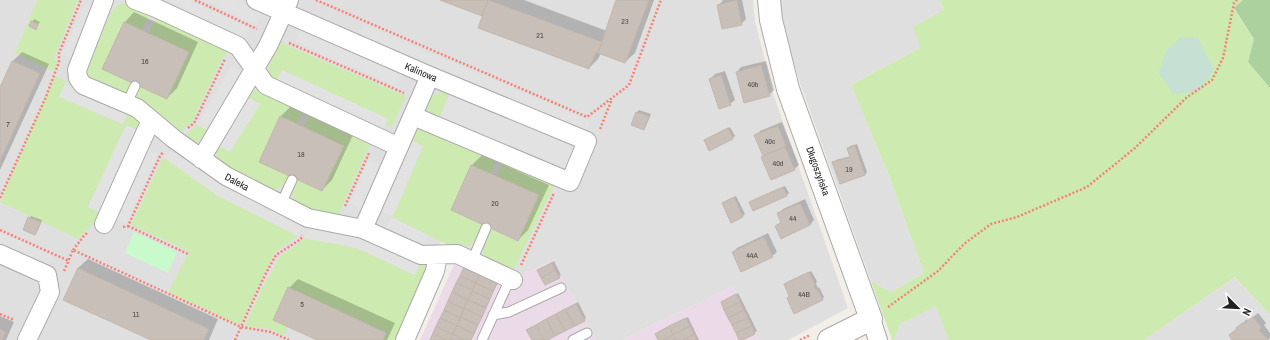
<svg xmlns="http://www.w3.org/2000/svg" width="1270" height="340" font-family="'Archivo Narrow',sans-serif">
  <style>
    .residential { fill: #e0dfdf }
    .industrial { fill: #ebdbe8 }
    .grass { fill: #cdebb0 }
    .forest { fill: #add19e }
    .wetland { fill: #c6e0d4 }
    .park { fill: #c8facc }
    .parking { fill: #e2e2e2 }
    .shadow { fill: #0003 }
    .building { fill: #c7bfb8; stroke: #c4b6ab }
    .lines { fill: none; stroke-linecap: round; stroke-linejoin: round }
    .service-casing { stroke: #a9a9a9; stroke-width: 11 }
    .minor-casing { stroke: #a9a9a9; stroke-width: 20 }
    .tertiary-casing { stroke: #a9a9a9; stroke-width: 24 }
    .path { stroke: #fa8072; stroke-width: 2.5; stroke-dasharray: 2 2; stroke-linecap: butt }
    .service { stroke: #fff; stroke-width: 9 }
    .minor { stroke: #fff; stroke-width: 18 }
    .tertiary { stroke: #fff; stroke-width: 22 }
    .labels { text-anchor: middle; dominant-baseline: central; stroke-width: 3.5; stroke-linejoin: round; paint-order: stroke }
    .number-label { font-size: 8px; fill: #4b4948 }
    .street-label { font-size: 10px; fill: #222; stroke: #fff }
  </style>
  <rect width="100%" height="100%" fill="#f2efe9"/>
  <!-- residential -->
  <path class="residential" d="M0 0H753L755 21 774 96 848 308 788 340H759L733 286 622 340H596L553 260 522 275 443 238 395 340H0Z
    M777 0H940L944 10 920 48 851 85 889 176 924 273 891 292 871 281 800 83 779 17Z
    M1235 277 1270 315V340H1144Z
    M936 305 948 340H894L900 324Z"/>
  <!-- industrial -->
  <path class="industrial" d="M456 260 515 289 522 275 553 260 596 340H420Z
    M733 286 759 340H622Z"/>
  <!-- grass -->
  <path class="grass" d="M37 0H78L53 60 58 61 53 71 15 53Z
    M940 0H1243L1234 9 1254 39 1248 62 1270 88V315L1235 277 1144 340H948L936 306 900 324 894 340H892L871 281 891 292 924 273 889 176 851 85 920 48 913 27 944 10Z
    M123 3H127L150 13 142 31 123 22 102 69 132 83 126 92 123 93C110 88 87 84 86 68L112 11 115 7Z
    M157 16 230 50 221 60 192 122 179 133 137 99V92L140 86 167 99 189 52 148 34Z
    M279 42 406 96 394 123 391 126H385L388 119 282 70 276 83 269 76 268 67Z
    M55 76 66 81 59 97 122 124 128 112C136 118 141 119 139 131L126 125 88 207 101 213 98 219 78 239 0 202Z
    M259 89 303 110 297 124 280 116 259 161 289 176C284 184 281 191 270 190 259 184 221 167 217 159 215 155 216 150 218 146L230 151 259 103 246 97 250 92Z
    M442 92 450 93 439 119 428 113C425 102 431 94 442 92Z
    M310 113 371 142 338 216C326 213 293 210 292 195 292 189 295 184 298 180L322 191 344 146 304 127Z
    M197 125 209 131C200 144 197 145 183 137Z
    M423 128 497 159 491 173 471 165 451 210 483 225 478 239 474 243 469 246 452 247 391 217 393 216 423 146 411 140C414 134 416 129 423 128Z
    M163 157 219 196 298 236 275 252 240 325 170 293 169 291 189 251 131 225Z
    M503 161 551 182 553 187 514 269 510 271C482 257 477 260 490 229L518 241 539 195 497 176Z
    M304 238 357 248 414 275 420 263 424 265 427 272 395 340H383L386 332 288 287 273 320 288 327 285 334 282 335 268 328 244 327 266 280 270 276 279 257 303 240Z"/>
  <!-- forest -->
  <path class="forest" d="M1243 0H1270V88L1248 62 1254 39 1234 8Z"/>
  <!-- wetland -->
  <path class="wetland" d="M1181 37H1198L1214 71 1197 92 1173 94 1159 73 1165 52Z"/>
  <!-- park -->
  <path class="park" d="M134 232 177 252 168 273 125 253Z"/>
  <!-- parking -->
  <path class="parking" d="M156 0H189L249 28 243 40Z
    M203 0H236L262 12 257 25Z
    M99 5 74 60 62 54 84 7Z
    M364 25 590 121 585 133 359 36Z
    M301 29 401 73 396 86 296 42Z
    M231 66 244 72 209 131 197 125Z
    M282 70 388 119 382 132 276 83Z
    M65 84 128 112 123 124 59 96Z
    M450 93 575 146 564 172 439 119Z
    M246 97 260 104 230 152 218 146Z
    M126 125 139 131 101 213 88 207Z
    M411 140 423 146 393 216 380 210Z
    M175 147 304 224 298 236 218 196 163 157Z
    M145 149 158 155 126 224 113 219Z
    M369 159 382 165 362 209 350 204Z
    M391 217 428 235 422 248 385 230Z
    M310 227 360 235 420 263 415 275 357 248 304 238Z
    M0 231 52 255 45 269 0 248Z"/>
  <!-- shadow -->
  <path class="shadow" d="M443 0H524L607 31 618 0H654L635 53 625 62 601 53 598 59 589 68 484 15Z
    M723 0H742L746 19 741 24 719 5Z
    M134 12 198 42 177 88 167 98 124 23Z
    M34 19 40 22 35 29 30 26Z
    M22 52 49 64 0 170V89L13 61Z
    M766 61 774 90 769 95 737 72 741 67Z
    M725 71 735 100 730 104 710 79 715 74Z
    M291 106 353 135 332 180 322 190 281 116Z
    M639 110 651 114 646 126 644 129 632 124 637 112Z
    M782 122 799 165 794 169 763 157 764 156 755 136 760 131Z
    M730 127 735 136 733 138 710 149 705 140 708 138Z
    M857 144 867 172 865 175 840 183 834 163 836 160 851 156 848 148 850 146Z
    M482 155 549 185 528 230 518 240 452 210 472 165Z
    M785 186 789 193 787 195 754 210 750 202 753 200Z
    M736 196 745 214 743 216 723 203Z
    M805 199 814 220 810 225 782 237 776 226 782 221 778 214 783 209Z
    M31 216 42 220 37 232 35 234 29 218Z
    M768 233 777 252 772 256 733 253 737 248Z
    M88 259 218 319 209 340H153L78 268Z
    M554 261 561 275 559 277 538 270Z
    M465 267 499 280 471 340H431Z
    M811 271 817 281 816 284 818 288 819 287 824 297 822 299 790 296 785 285 787 282Z
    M298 279 395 323 387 340H320L289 288Z
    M738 293 757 331 740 340 722 302Z
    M578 302 586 318 584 320 546 340H533L528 330 530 328Z
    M1258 313 1266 323 1264 325 1270 333V338L1268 340H1233L1230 335 1247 319 1248 321Z
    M0 316 14 322 6 340H0Z
    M688 317 699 340H659L656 334 658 332Z"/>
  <!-- building -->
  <path class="building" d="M440 0H488L482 16Z
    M488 0 602 42 598 53 596 52 589 69 478 28Z
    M616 0H649L625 63 598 53Z
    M737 0 742 25 722 29 717 5Z
    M31 21 38 24 36 30 29 26Z
    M124 22 189 52 167 99 102 69Z
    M12 61 40 73 0 161V87Z
    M761 65 770 96 744 103 736 72Z
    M721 75 731 105 719 109 709 79Z
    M636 112 649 116 644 130 631 125Z
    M280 116 344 146 322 191 259 162Z
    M778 126 786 146 763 156 754 135Z
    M728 128 733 139 709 151 704 140Z
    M855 146 865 175 840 184 832 162 850 157 847 148Z
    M785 147 795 170 771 180 761 157Z
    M471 165 539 195 518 241 451 210Z
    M783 187 787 196 753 211 749 202Z
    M734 197 743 217 731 223 722 203Z
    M800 203 810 225 781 239 775 226 781 223 777 213Z
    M28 217 41 222 35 235 23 230Z
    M764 237 773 257 741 272 732 252Z
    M552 263 555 270 541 278 537 270Z
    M464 267 480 274 476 283 460 276Z
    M78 268 209 329 204 340H151L63 300Z
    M555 270 560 278 545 285 541 278Z
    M809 272 815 284 814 287 815 289H817L823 300 794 314 787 298 789 296 784 284Z
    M480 274 498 282 493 291 476 283Z
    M460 276 476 283 473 290 456 283Z
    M456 283 473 290 468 300 452 292Z
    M476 283 493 291 490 299 472 291Z
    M288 287 386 333 383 340H317L273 320Z
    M472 291 490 299 486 308 468 300Z
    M452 292 468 300 464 309 448 301Z
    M736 294 740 302 724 310 721 302Z
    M468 300 486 308 482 317 464 308Z
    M448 301 464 309 460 318 444 310Z
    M740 302 744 310 728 318 724 310Z
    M576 304 585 321 575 326 565 309Z
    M464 308 482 317 478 325 461 317Z
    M565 309 575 326 565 331 556 314Z
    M444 310 460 318 457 326 440 318Z
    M744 310 748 318 732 325 728 318Z
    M556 314 565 331 555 336 546 319Z
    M461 317 478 325 474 334 457 325Z
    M1253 317 1262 328 1259 330 1268 340H1232L1229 335 1237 329 1236 328 1242 323 1243 324Z
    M440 318 457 326 453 335 436 326Z
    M686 318 690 326 673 335 669 326Z
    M748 318 752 326 736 333 732 325Z
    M546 319 555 336 548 340H544L536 325Z
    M457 325 474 334 471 340H464L453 334Z
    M536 325 544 340H532L526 330Z
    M436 326 453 335 450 340H446L433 333Z
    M669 326 673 335 663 340H658L655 334Z
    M690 326 694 334 683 340H676L673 335Z
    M752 326 755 334 743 340H739L736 333Z
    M0 329 5 332 2 340H0Z
    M433 333 446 340H430Z
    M453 334 464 340H450Z
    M694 334 697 340H683Z
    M673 335 676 340H663Z"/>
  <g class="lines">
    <!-- service casing -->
    <g class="service-casing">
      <path id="service" d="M127 103 135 86
        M281 204 292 180
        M472 261 486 228
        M493 315 509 312 561 288
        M482 340 510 279
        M573 340 587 333"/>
    </g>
    <!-- minor casing -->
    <g class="minor-casing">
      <path id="minor" d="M104 0 77 70 78 78 83 85 137 108 174 139 226 176 308 218 363 229
        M135 0 156 8 238 46 266 85 399 147
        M256 0 430 76 587 141 570 182 413 116
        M430 76 363 229 421 255 457 254 513 280
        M201 159 268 46 289 0
        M104 224 151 120
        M0 254 47 275 50 292 27 340
        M871 319 878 340
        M405 340 435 271 438 255"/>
    </g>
    <!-- tertiary casing -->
    <g class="tertiary-casing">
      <path id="tertiary" d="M769 0 771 20 788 89 871 319 829 340"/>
    </g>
    <!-- path -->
    <path class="path" d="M195 0 257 29
      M316 0 587 117 629 85 661 0
      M289 43 404 93
      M188 128 194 123 225 59
      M600 129 612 99
      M0 198 45 99 59 62V53L81 0
      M345 206 369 153
      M128 226 188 254
      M123 227 128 226 160 156 163 152
      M0 230 69 261
      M73 250 83 237 88 232
      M521 265 554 193
      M64 271 73 250 241 327 271 332 289 340
      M888 307 938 271 964 244 991 224 1017 217 1087 187 1135 148 1186 98 1212 80 1223 58 1234 3 1237 0
      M0 314 14 320
      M235 340 265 275 276 255 301 239 302 235
      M800 340 810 335"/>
    <!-- service -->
    <use href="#service" class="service"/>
    <!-- minor -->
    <use href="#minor" class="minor"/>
    <!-- tertiary -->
    <use href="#tertiary" class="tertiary"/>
  </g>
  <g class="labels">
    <!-- number labels -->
    <g class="number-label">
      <text x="625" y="21">23</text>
      <text x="540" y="35">21</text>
      <text x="145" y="61">16</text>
      <text x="753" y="84">40b</text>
      <text x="8" y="124">7</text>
      <text x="770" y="141">40c</text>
      <text x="301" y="154">18</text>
      <text x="778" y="163">40d</text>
      <text x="849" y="169">19</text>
      <text x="495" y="203">20</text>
      <text x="793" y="218">44</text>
      <text x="752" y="255">44A</text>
      <text x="804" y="294">44B</text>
      <text x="302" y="304">5</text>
      <text x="136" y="314">11</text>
    </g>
    <!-- street labels -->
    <g class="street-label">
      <text transform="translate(421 72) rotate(23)">Kalinowa</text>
      <text transform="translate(818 171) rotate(70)">Długoszyńska</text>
      <text transform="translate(237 182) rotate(28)">Daleka</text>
    </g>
  </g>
  <!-- north arrow -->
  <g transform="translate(1238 308) rotate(114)" stroke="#ffffff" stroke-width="3" paint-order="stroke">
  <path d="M0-3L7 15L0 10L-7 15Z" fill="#222222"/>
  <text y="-6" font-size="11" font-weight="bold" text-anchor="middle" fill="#222222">N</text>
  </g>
</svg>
